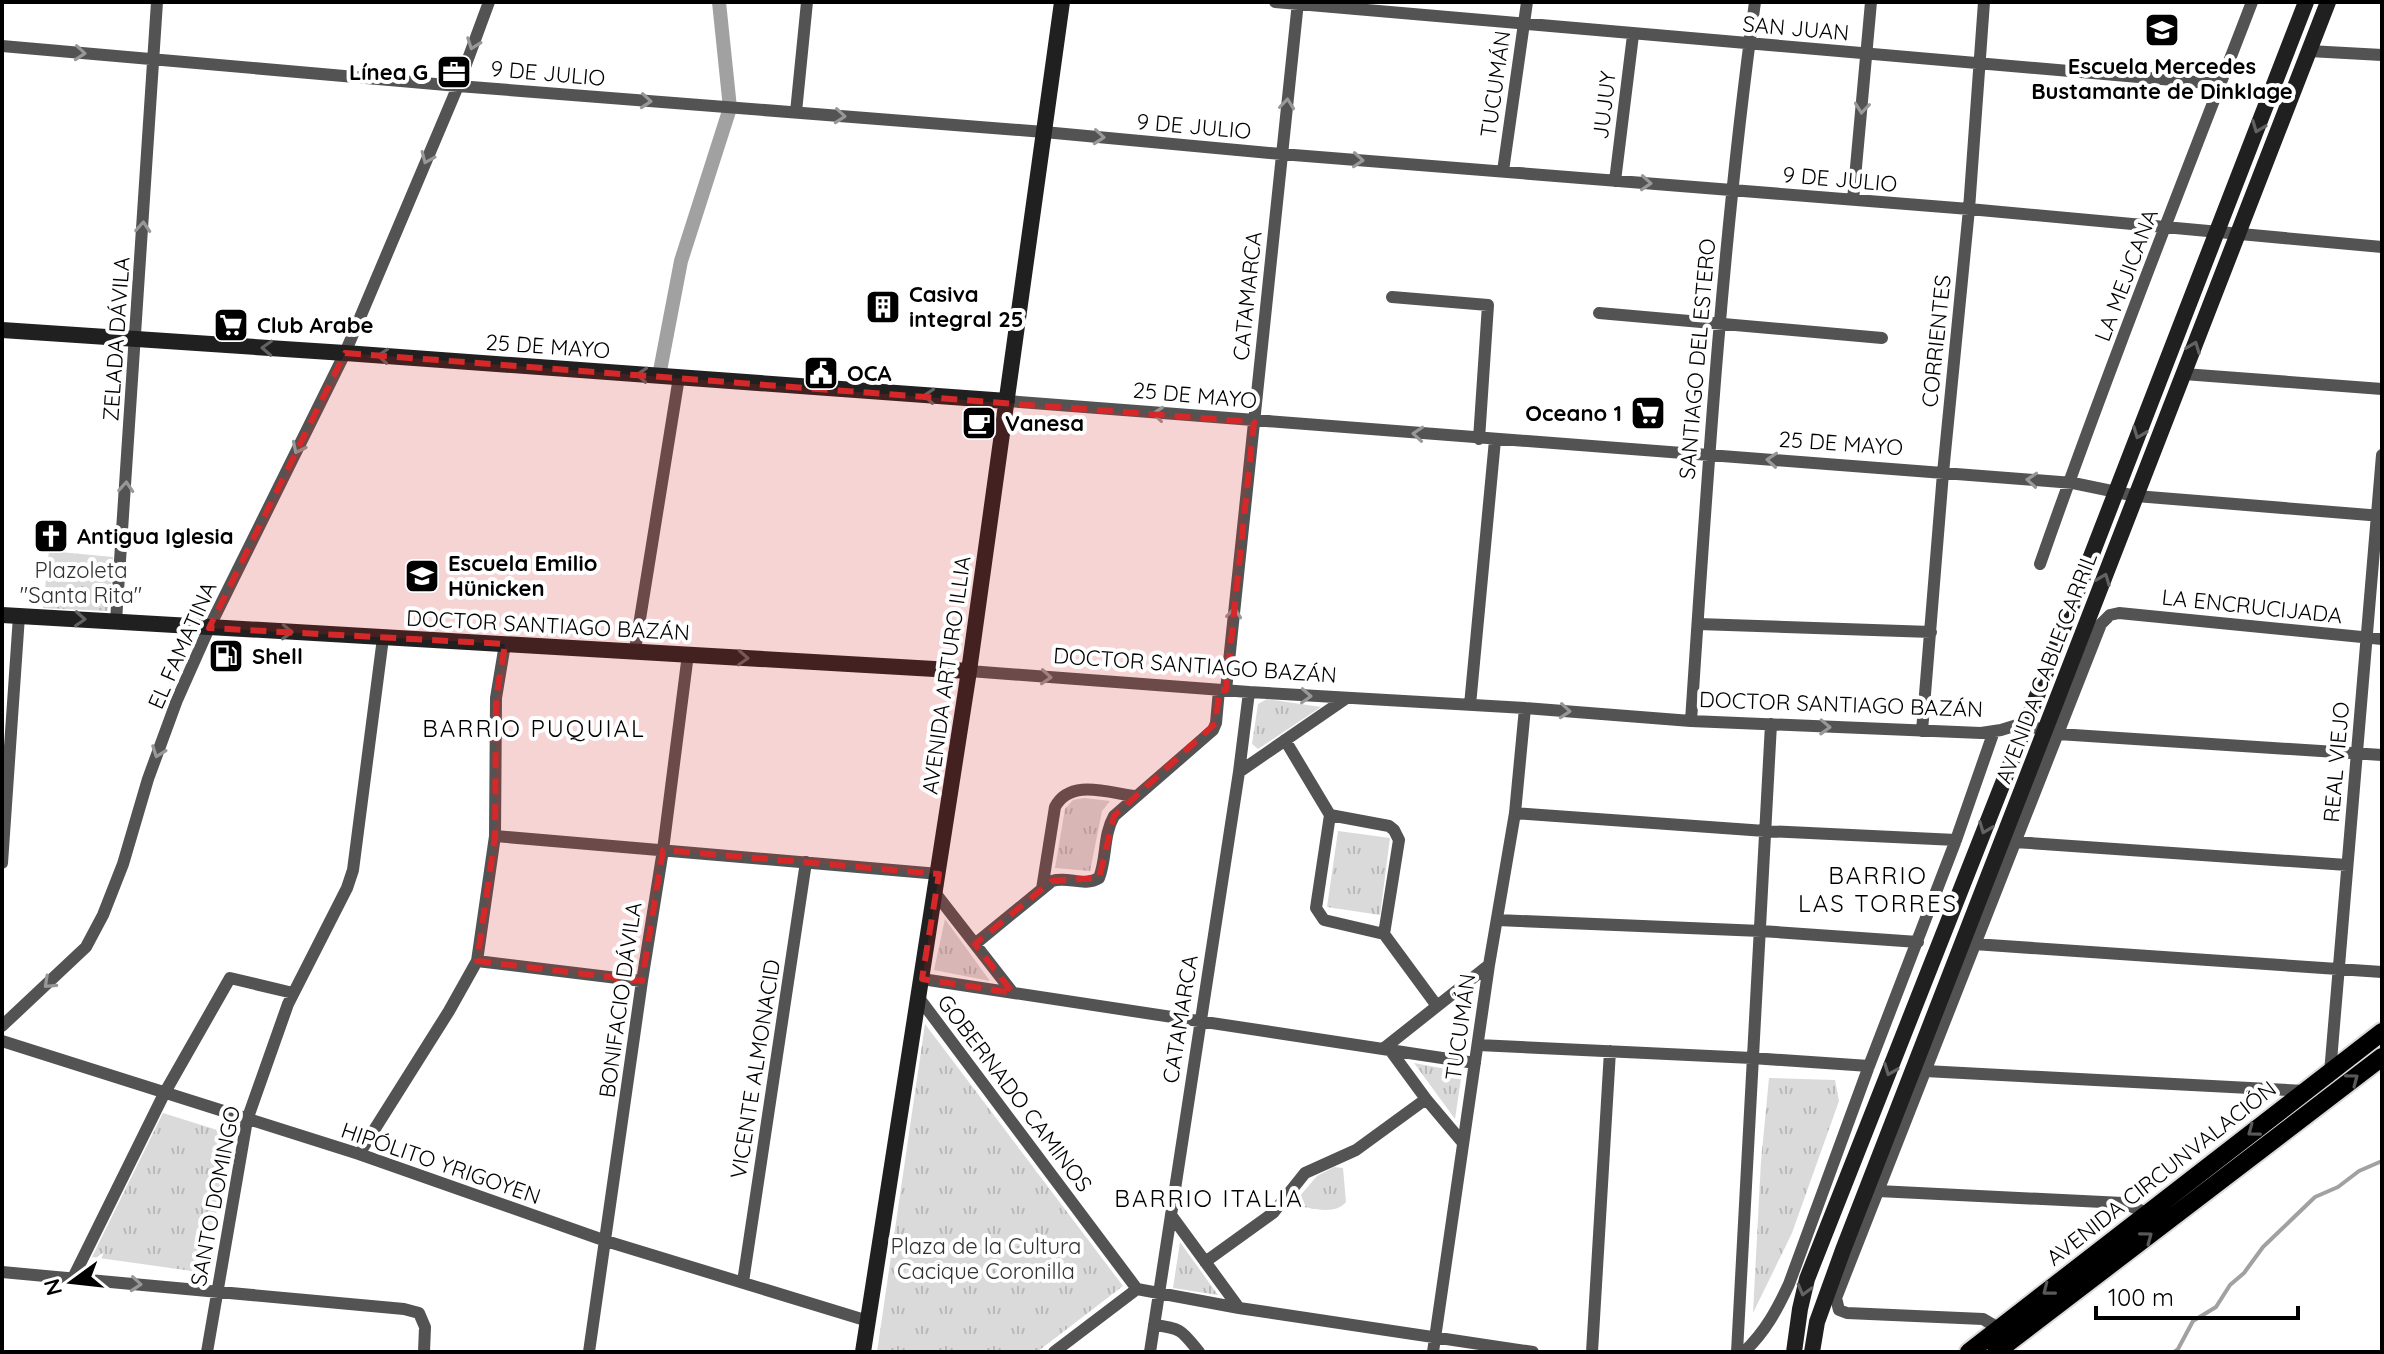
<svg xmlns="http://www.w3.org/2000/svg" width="2384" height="1354" font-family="Quicksand,sans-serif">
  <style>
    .grass { fill: url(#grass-tufts) }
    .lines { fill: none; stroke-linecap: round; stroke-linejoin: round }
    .stream { stroke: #a1a1a1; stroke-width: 4 }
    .canal { stroke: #a1a1a1; stroke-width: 14 }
    .primary-casing { stroke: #dbdbdb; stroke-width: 22 }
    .minor { stroke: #535353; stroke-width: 12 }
    .secondary { stroke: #202020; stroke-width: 16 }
    .primary { stroke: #000; stroke-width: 18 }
    .oneway { stroke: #989898 }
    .oneway2 { stroke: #636363 }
    .oneway3 { stroke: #595959 }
    .marked { fill: #d62828; fill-opacity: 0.2; stroke: #d62828; stroke-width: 6; stroke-dasharray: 16 10; stroke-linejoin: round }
    .labels { text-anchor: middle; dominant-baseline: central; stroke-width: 8; stroke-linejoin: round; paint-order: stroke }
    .street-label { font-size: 22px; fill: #000; stroke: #fff }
    .poi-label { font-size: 22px; font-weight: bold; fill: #000; stroke: #fff; text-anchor: start }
    .park-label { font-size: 22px; fill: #313131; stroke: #fff }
    .neighbourhood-label { font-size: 24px; letter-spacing: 2px; fill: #000; stroke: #fff }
  </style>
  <defs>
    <pattern id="grass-tufts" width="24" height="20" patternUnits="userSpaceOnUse" patternTransform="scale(2)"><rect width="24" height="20" fill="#dadada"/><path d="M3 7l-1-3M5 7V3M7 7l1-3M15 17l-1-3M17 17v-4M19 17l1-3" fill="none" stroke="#b9b9b9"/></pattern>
  </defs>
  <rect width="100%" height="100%" fill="#fff"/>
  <!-- grass -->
  <path class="grass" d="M49 551 113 557 110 601 107 611 43 608Z
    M1267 699 1321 707 1258 749 1252 744 1258 704Z
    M1084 798 1110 801 1102 811 1090 871 1055 868 1065 809 1073 800Z
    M1338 831 1390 838 1380 915 1327 907Z
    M945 919 990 981 934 970Z
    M925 1024 1123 1286 1037 1352H877Z
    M1414 1063 1462 1072 1455 1119Z
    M1769 1078 1835 1080 1839 1101 1792 1233 1753 1313 1761 1161Z
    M163 1113 230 1134 206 1273 92 1257Z
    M1334 1167 1343 1168 1346 1202C1335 1216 1309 1208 1293 1204L1317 1176Z
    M1180 1242 1218 1295 1173 1288Z"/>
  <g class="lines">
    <!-- stream -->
    <path class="stream" d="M2174 1352 2178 1349 2193 1321 2216 1307 2230 1285 2244 1273 2263 1247 2315 1197 2338 1187 2359 1171 2382 1161"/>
    <!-- canal -->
    <path class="canal" d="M659 376 681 261 730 108 719 2"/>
    <!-- primary casing -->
    <g class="primary-casing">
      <path id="primary" d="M1969 1352 2382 1032
        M1996 1352 2382 1057"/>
    </g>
    <!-- minor -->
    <path class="minor" d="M1275 2 2219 84
      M2 46 458 86 1044 132 1281 154 1969 209 2382 247
      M2309 51 2382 55
      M796 112 807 2
      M1503 171 1527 2
      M1615 181 1633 35
      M1853 200 1871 2
      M1392 297 1488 305 1479 439
      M1599 313 1882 338
      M2184 374 2382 389
      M1007 401 2073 483 2136 496 2382 516
      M2040 564C2106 375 2180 189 2252 2
      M116 621 157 2
      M1698 624 1931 632
      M635 650 679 377
      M969 671 1249 692 1525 708 1691 721 1981 733 2001 730 2017 725H2026L2058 734 2382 755
      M1226 690 1298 2
      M1470 705 1495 440
      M1691 721C1707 481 1722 241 1755 2
      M1922 731 1943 473 1969 209 1984 2
      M1285 740 1330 815 1316 908 1324 920 1384 934 1437 1006
      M1239 772 1345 699
      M1515 813 1765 831 1956 840
      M1330 815 1389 826 1394 830 1399 840 1384 934
      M495 836 939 874
      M2015 842 2347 865
      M2 863 19 616
      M1042 889 1055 807C1070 778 1109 793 1135 796
      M936 894 1013 993
      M1497 920 1761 931 1918 942
      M975 944 1052 881C1068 876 1084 887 1099 878 1107 858 1103 835 1114 816L1213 730 1216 723 1219 690
      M1974 944 2382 972
      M477 961 642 981
      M922 979 1475 1063
      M919 998 1137 1289
      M2 1026 86 947 103 915 123 864 148 779 177 700 209 628 345 353 458 86 489 2
      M2 1041 359 1154 606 1241 868 1321
      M1478 1045 1752 1058 1869 1066
      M1383 1049 1489 965
      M1390 1050 1426 1099 1463 1143
      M1925 1071 2305 1091
      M2330 1073 2382 455
      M359 1154 449 1011 477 961 495 836 496 698 505 644
      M1878 1191 2123 1203 2147 1213
      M1171 1215 1239 1308
      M1205 1262 1273 1213 1305 1173 1356 1150 1426 1099
      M2 1272 404 1309 419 1313 425 1327 424 1352
      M73 1278 164 1094 230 978 293 993
      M743 1282 806 862
      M1154 1325C1182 1328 1182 1331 1199 1352
      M2000 1329 1983 1319 1847 1313 1839 1310 1836 1298 2101 624 2110 615 2119 613 2382 639
      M207 1352 247 1120 288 1004 347 888 353 870 383 638
      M589 1352 642 981 663 850 688 654
      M1054 1352 1137 1289 1239 1308 1533 1352
      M1150 1352 1239 772 1249 692
      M1433 1352 1489 965 1515 813 1525 708
      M1592 1352 1610 1051
      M1737 1352 1771 724
      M1744 1352C1765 1332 1777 1310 1789 1284L1869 1066 1956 840 1994 731"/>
    <!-- secondary -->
    <path class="secondary" d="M2 330 345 353 1007 401
      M2 615 969 671
      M863 1352 969 671 1062 2
      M1794 1352 1800 1309 1807 1279 2014 755 2306 2
      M1812 1352 1817 1322 1843 1250 2328 2"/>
    <!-- primary -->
    <use href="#primary" class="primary"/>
  </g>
  <!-- one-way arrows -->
  <defs><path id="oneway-chevron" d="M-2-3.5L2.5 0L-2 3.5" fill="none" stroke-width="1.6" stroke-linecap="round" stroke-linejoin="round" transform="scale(2)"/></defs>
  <g class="oneway">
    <use href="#oneway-chevron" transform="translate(473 44) rotate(110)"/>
    <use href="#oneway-chevron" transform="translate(80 53) rotate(5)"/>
    <use href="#oneway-chevron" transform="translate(646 101) rotate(5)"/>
    <use href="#oneway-chevron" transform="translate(1287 104) rotate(-84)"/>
    <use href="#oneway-chevron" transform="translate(1862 108) rotate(96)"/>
    <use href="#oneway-chevron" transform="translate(840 116) rotate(5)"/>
    <use href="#oneway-chevron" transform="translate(1099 137) rotate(5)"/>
    <use href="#oneway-chevron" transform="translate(427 158) rotate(113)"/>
    <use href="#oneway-chevron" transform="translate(1358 160) rotate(4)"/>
    <use href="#oneway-chevron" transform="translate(1646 183) rotate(4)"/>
    <use href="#oneway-chevron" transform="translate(143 227) rotate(-86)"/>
    <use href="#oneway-chevron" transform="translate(1158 414) rotate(-175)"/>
    <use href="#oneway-chevron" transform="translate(1418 434) rotate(-176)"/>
    <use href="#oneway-chevron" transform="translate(298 448) rotate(116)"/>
    <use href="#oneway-chevron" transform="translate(1772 460) rotate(-176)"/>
    <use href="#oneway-chevron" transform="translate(2032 480) rotate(-176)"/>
    <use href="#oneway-chevron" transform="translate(126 487) rotate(-86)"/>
    <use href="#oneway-chevron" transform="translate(1234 613) rotate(-84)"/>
    <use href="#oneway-chevron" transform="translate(1046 677) rotate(4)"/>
    <use href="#oneway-chevron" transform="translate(1306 696) rotate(3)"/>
    <use href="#oneway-chevron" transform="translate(1565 711) rotate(5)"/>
    <use href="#oneway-chevron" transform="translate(1825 727) rotate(2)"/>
    <use href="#oneway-chevron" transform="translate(158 752) rotate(110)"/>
    <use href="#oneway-chevron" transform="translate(49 983) rotate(137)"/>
    <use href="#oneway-chevron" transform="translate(136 1284) rotate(5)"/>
  </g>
  <g class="oneway2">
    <use href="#oneway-chevron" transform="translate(2258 127) rotate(111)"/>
    <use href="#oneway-chevron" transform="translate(2194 347) rotate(-69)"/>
    <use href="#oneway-chevron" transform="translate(267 348) rotate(-177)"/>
    <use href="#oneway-chevron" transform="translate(383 356) rotate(-176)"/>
    <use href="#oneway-chevron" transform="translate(642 375) rotate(-176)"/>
    <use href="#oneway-chevron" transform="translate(929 396) rotate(-176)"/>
    <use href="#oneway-chevron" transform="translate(2139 433) rotate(111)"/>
    <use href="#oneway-chevron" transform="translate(2104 579) rotate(-69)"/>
    <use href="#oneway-chevron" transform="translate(80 619) rotate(3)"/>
    <use href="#oneway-chevron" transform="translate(287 632) rotate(3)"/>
    <use href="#oneway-chevron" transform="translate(743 658) rotate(3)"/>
    <use href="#oneway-chevron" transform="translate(1985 828) rotate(111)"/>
    <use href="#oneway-chevron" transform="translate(1890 1070) rotate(111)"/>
    <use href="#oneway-chevron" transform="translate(1804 1290) rotate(105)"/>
  </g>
  <g class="oneway3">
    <use href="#oneway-chevron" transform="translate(2353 1079) rotate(-37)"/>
    <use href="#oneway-chevron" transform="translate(2253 1131) rotate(143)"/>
    <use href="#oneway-chevron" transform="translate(2147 1237) rotate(-37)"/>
    <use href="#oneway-chevron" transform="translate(2048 1290) rotate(142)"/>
  </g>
  <!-- marked area -->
  <path class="marked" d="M345 353 1254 422 1226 690H1219L1216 723 1114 816 1099 878 1052 881 975 944 1013 993 922 979 939 874 663 850 642 981 477 961 495 836 496 698 505 644 209 628Z"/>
  <!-- icons -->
  <defs>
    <g id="school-square" transform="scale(1.8)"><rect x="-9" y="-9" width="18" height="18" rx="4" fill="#000" stroke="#fff"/><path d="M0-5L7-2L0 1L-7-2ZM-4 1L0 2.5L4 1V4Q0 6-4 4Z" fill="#fff"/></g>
    <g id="office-square" transform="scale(1.8)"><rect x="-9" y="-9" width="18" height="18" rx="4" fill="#000" stroke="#fff"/><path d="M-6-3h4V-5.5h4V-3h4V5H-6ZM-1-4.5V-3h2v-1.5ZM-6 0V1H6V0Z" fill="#fff"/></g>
    <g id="building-square" transform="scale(1.8)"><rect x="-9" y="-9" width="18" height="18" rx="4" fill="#000" stroke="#fff"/><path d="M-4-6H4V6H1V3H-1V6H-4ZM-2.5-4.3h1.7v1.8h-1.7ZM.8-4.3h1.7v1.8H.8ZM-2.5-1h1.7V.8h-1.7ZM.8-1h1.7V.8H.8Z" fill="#fff"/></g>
    <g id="supermarket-square" transform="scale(1.8)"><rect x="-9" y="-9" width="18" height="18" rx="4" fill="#000" stroke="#fff"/><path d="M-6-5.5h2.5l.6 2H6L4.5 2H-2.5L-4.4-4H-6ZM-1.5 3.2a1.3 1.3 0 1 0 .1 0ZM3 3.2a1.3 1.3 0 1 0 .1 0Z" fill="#fff"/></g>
    <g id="civic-square" transform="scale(1.8)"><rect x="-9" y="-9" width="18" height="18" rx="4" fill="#000" stroke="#fff"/><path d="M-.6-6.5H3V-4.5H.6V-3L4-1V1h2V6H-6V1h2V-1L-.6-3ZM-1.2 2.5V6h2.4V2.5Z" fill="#fff"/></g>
    <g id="cafe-square" transform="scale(1.8)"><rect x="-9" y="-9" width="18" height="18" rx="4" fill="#000" stroke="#fff"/><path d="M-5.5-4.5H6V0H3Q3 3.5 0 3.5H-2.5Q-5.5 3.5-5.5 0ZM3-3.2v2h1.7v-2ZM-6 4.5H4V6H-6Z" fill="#fff"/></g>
    <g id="church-square" transform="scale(1.8)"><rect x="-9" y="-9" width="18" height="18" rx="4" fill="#000" stroke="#fff"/><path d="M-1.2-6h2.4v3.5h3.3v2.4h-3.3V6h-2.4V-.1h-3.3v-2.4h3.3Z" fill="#fff"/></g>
    <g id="fuel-square" transform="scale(1.8)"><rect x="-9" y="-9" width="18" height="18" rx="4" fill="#000" stroke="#fff"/><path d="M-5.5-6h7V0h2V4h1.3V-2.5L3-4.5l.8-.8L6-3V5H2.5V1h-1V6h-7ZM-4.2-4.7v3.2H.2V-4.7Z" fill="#fff"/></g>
  </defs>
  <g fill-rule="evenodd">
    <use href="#school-square" x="2162" y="30"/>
    <use href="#office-square" x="454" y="72"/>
    <use href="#building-square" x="883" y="307"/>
    <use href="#supermarket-square" x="231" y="325"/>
    <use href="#civic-square" x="821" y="373"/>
    <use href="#supermarket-square" x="1648" y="413"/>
    <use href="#cafe-square" x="979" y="423"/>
    <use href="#church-square" x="51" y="536"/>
    <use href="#school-square" x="422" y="576"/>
    <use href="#fuel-square" x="226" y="656"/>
  </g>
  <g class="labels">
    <!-- street labels -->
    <g class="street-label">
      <text transform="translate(1796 28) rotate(5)">SAN JUAN</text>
      <text transform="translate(548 73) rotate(5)">9 DE JULIO</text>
      <text transform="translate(1495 84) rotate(-82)">TUCUMÁN</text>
      <text transform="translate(1604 105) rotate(-83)">JUJUY</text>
      <text transform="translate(1194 126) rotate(5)">9 DE JULIO</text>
      <text transform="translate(1840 179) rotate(5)">9 DE JULIO</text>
      <text transform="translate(2126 275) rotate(-69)">LA MEJICANA</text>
      <text transform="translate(1247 296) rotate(-84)">CATAMARCA</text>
      <text transform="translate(116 339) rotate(-86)">ZELADA DÁVILA</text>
      <text transform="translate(1936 341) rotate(-84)">CORRIENTES</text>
      <text transform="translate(548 346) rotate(4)">25 DE MAYO</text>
      <text transform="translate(1697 359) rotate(-85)">SANTIAGO DEL ESTERO</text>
      <text transform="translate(1195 395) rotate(5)">25 DE MAYO</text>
      <text transform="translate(1841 443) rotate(4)">25 DE MAYO</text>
      <text transform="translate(2252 606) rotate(6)">LA ENCRUCIJADA</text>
      <text transform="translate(548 625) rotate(3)">DOCTOR SANTIAGO BAZÁN</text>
      <text transform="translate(182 645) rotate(-66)">EL FAMATINA</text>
      <text transform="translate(1195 665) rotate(4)">DOCTOR SANTIAGO BAZÁN</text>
      <text transform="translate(2046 668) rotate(-69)">AVENIDA CABLE CARRIL</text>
      <text transform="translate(946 675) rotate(-82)">AVENIDA ARTURO ILLIA</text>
      <text transform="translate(1841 704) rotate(2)">DOCTOR SANTIAGO BAZÁN</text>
      <text transform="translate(2336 762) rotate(-85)">REAL VIEJO</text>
      <text transform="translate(620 1000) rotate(-82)">BONIFACIO DÁVILA</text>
      <text transform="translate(1180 1019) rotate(-81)">CATAMARCA</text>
      <text transform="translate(1460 1027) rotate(-82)">TUCUMÁN</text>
      <text transform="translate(755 1069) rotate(-81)">VICENTE ALMONACID</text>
      <text transform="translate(1015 1093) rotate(53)">GOBERNADO CAMINOS</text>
      <text transform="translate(441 1163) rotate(19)">HIPÓLITO YRIGOYEN</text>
      <text transform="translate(2161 1173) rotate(-38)">AVENIDA CIRCUNVALACIÓN</text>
      <text transform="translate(215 1196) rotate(-79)">SANTO DOMINGO</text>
    </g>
    <!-- poi labels -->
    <g class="poi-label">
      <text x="2162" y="66" text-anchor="middle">Escuela Mercedes<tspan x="2162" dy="25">Bustamante de Dinklage</tspan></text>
      <text x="428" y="72" text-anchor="end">Línea G</text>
      <text x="909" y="294">Casiva<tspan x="909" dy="25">integral 25</tspan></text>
      <text x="257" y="325">Club Arabe</text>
      <text x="847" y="373">OCA</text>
      <text x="1622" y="413" text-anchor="end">Oceano 1</text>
      <text x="1005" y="423">Vanesa</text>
      <text x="77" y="536">Antigua Iglesia</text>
      <text x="448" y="563">Escuela Emilio<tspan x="448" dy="25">Hünicken</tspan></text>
      <text x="252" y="656">Shell</text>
    </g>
    <!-- park labels -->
    <g class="park-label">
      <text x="81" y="570">Plazoleta<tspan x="81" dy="25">"Santa Rita"</tspan></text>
      <text x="986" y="1246">Plaza de la Cultura<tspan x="986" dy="25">Cacique Coronilla</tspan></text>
    </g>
    <!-- neighbourhood labels -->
    <g class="neighbourhood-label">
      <text x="534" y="728">BARRIO PUQUIAL</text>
      <text x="1878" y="875">BARRIO<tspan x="1878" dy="28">LAS TORRES</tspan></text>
      <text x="1209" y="1198">BARRIO ITALIA</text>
    </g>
  </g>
  <!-- border -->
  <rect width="2384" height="1354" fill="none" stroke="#000000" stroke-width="8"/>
  <!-- north arrow -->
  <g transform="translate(72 1282) rotate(255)" stroke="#ffffff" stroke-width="6" paint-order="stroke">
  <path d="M0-6L14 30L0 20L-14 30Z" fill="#000000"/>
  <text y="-12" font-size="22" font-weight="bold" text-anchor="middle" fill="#000000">N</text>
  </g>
  <!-- scale -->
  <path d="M2096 1306v12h202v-12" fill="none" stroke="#000000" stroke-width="4"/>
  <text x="2108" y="1306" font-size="24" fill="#000000" stroke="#ffffff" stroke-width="6" paint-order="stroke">100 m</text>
</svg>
